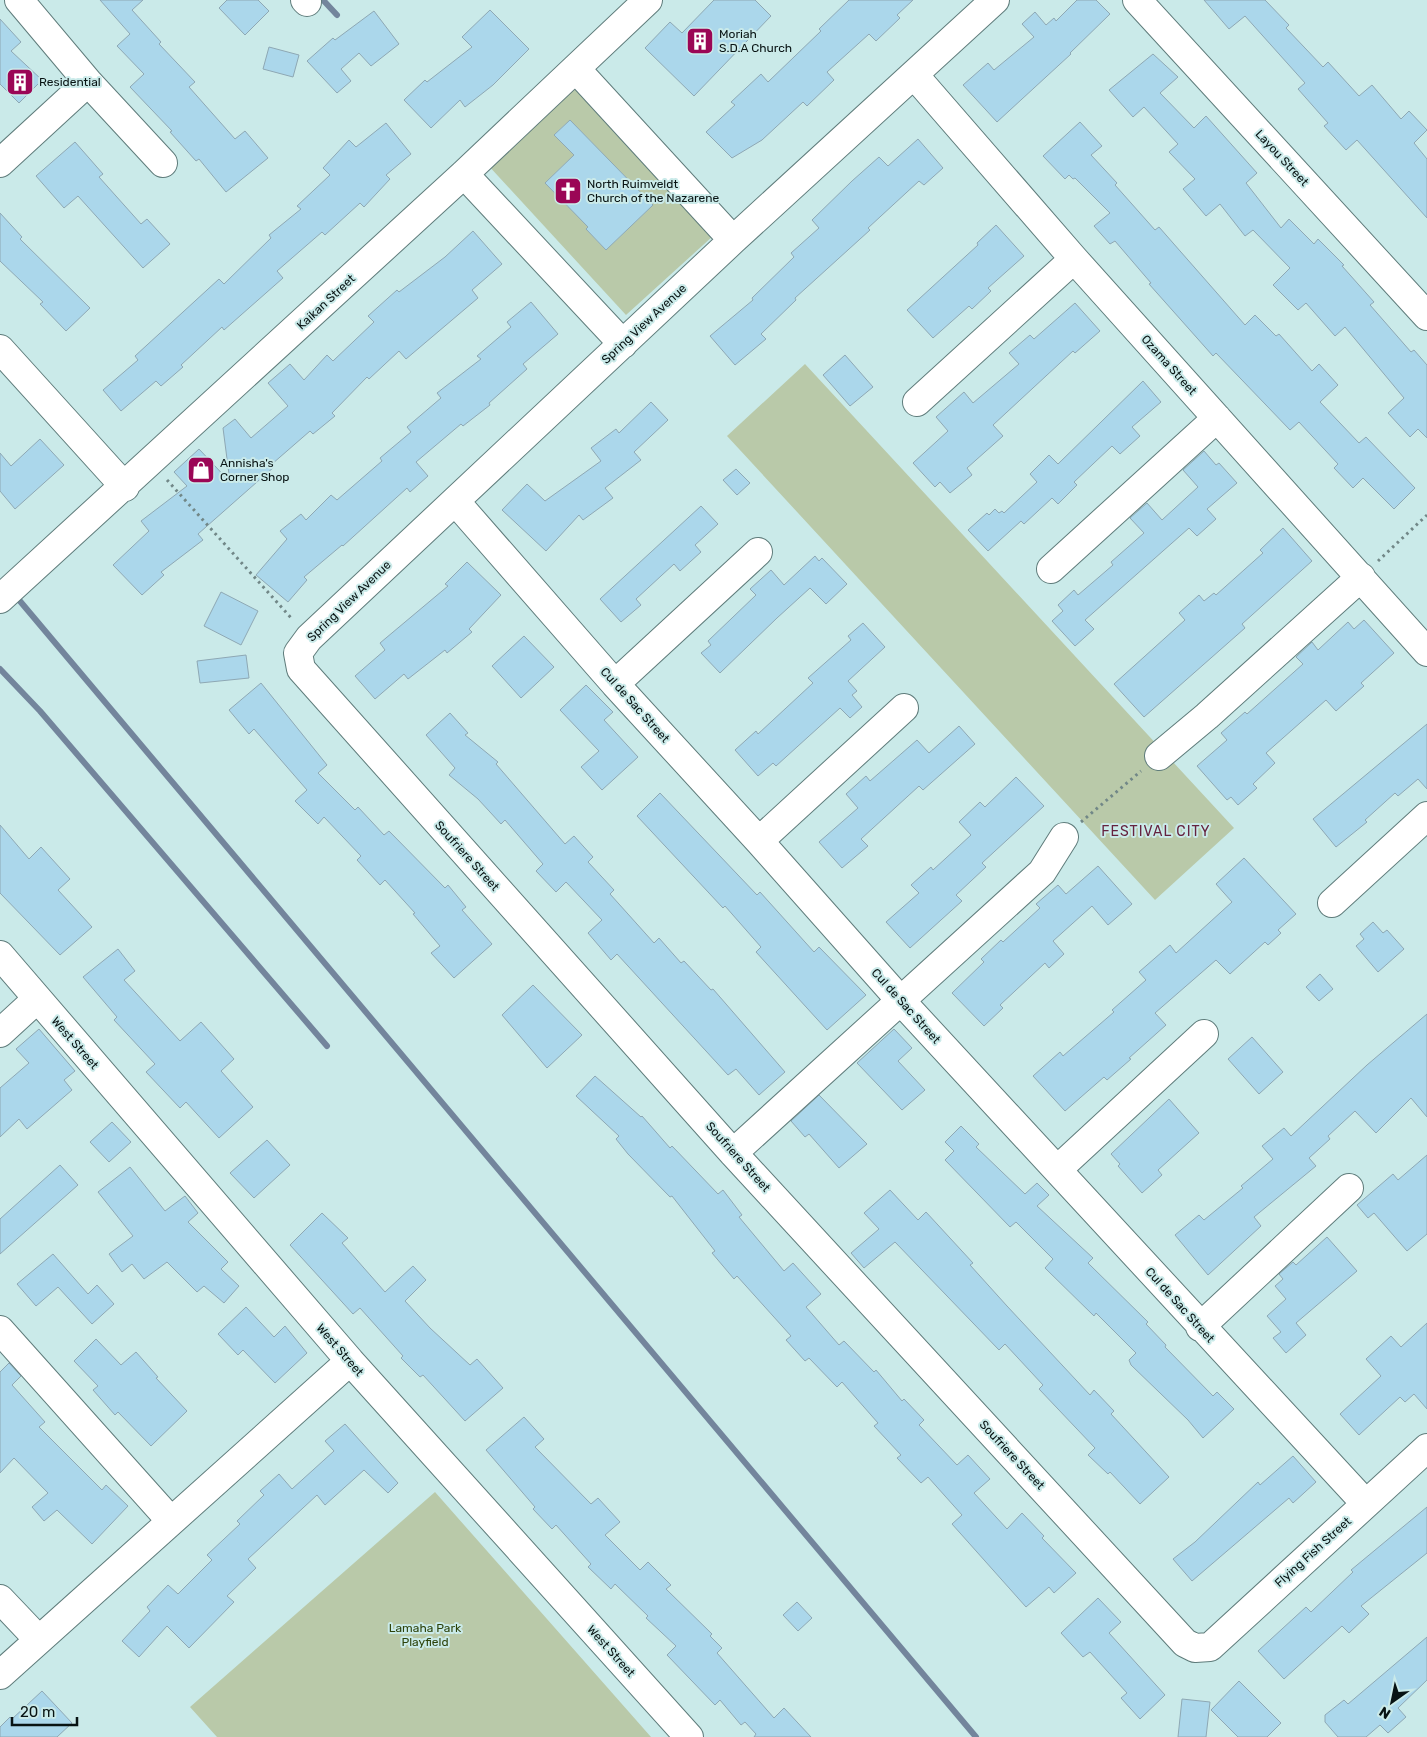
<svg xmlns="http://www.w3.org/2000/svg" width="1427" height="1737" font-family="Rubik,sans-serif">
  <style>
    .green { fill: #b9c9a9; fill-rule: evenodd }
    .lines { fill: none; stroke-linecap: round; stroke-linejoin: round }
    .stream { stroke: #73859c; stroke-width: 6 }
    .building { fill: #abd7eb; stroke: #8ea8b4 }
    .minor-casing { stroke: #5f7c7b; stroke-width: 30 }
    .path { stroke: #718787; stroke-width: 3; stroke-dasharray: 2.5 4; stroke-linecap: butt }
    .minor { stroke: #fff; stroke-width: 28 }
    .labels { text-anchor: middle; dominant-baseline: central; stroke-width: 4; stroke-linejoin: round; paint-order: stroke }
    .poi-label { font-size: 12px; fill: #081313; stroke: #caeae9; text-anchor: start }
    .street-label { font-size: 12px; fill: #081313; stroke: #caeae9 }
    .park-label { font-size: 12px; fill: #2c420a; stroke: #caeae9 }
    .neighbourhood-label { font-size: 14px; letter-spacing: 1px; fill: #65223e; stroke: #caeae9 }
  </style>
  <rect width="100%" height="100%" fill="#caeae9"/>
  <!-- green -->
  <path class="green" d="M573 85 713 236 626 315 487 164ZM570 120 653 205 606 250 586 229 617 199 598 178 568 207 545 183 574 155 554 135Z
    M805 364 1234 828 1155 900 727 436Z
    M435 1492 651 1737H217L190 1707Z"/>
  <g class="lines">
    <!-- stream -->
    <path class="stream" d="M323 0 337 15
      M14 594 976 1737
      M0 669 40 711 327 1046"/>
  </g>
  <!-- building -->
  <path class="building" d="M100 0H143L132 10 161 42 159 44 195 82 189 87 235 139 245 131 268 158 226 192 199 159 196 161 170 132 172 131 130 87 144 74 117 46 130 34Z
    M227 0H258L269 11 245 35 219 8Z
    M714 0H755L771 16 694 96 645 48 670 22 682 33Z
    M849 0H913L897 15 900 18 876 41 869 34 827 72 834 80 807 106 803 102 762 140 732 158 706 132 735 105 731 102 761 74 768 82 821 31 819 29Z
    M1077 0H1096L1110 14 1070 53 1071 54 997 122 963 85 988 63 994 70 1034 37 1022 24 1035 12 1046 25 1054 18 1056 21Z
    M1204 0H1265L1289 25 1286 28 1323 67 1328 62 1359 96 1372 85 1401 119 1409 111 1427 130 1414 143 1427 159V218L1357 140 1346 150 1324 126 1328 123 1298 89 1305 83 1245 16 1229 29Z
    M490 10 529 49 493 85 465 107 460 100 431 128 404 100 425 80 427 82 472 47 462 37Z
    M374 11 399 44 371 66 359 53 341 69 351 81 337 93 307 61 333 38 335 40Z
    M0 19 21 42 11 51 42 80 19 103 0 84Z
    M269 47 299 55 293 77 263 69Z
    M1153 54 1178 77 1160 93 1194 128 1206 116 1257 173 1246 183 1281 228 1289 219 1314 244 1318 239 1344 265 1342 266 1374 302 1370 305 1411 352 1414 350 1427 365V438L1418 429 1410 437 1388 413 1404 398 1345 327 1335 336 1306 303 1298 310 1273 285 1290 268 1253 230 1245 236 1220 204 1206 216 1183 189 1195 179 1169 152 1178 144 1144 107 1133 117 1109 90Z
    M570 120 653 205 606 250 586 229 588 227 545 183 574 155 554 135Z
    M1080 122 1102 146 1091 155 1117 183 1115 185 1155 230 1159 227 1245 325 1255 315 1276 336 1279 334 1312 371 1319 364 1338 385 1320 402 1359 443 1366 437 1415 488 1394 509 1363 478 1353 488 1334 468 1338 464 1299 422 1290 430 1216 353 1213 356 1149 284 1151 283 1115 241 1110 244 1094 226 1110 213 1075 178 1073 179 1069 175 1065 179 1043 156Z
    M386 123 411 154 386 175 390 179 364 207 360 203 325 235 322 232 277 271 283 278 224 330 222 327 181 365 183 367 161 386 156 381 121 411 103 390 138 360 135 356 219 279 224 284 271 238 269 235 301 209 297 206 330 175 323 168 349 140 356 147Z
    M918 139 943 168 924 185 919 181 868 228 870 230 795 298 796 300 761 334 766 339 735 365 710 336 753 300 752 298 794 257 791 253 819 228 812 220 852 181 879 157 888 166Z
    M75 142 103 174 99 177 141 224 147 219 170 244 143 268 78 196 64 208 36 176Z
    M0 213 22 237 20 239 90 308 66 331 40 304 43 302 0 261Z
    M996 225 1024 256 988 288 991 291 972 309 969 306 933 338 907 310 978 245 977 243Z
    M473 231 502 264 472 290 478 298 406 359 399 351 369 379 367 377 332 413 335 416 313 434 310 431 272 464 274 467 198 534 203 540 161 572 164 575 142 595 113 565 149 531 141 521 187 486 174 472 199 449 230 482 223 428 235 419 251 438 288 406 268 383 290 364 304 380 327 355 333 361 374 322 368 316 397 290 399 292 445 257Z
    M531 302 558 334 523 364 527 369 489 403 490 405 463 426 461 424 416 462 428 476 410 492 407 488 343 546 342 545 304 577 307 580 288 602 256 575 287 539 280 531 301 514 306 520 331 495 337 500 382 461 380 458 411 432 407 427 441 398 437 393 481 359 477 356 511 327 507 322Z
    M1075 303 1100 331 1075 353 1073 351 993 425 1003 436 967 468 972 475 950 493 940 482 935 487 913 463 948 431 936 417 964 392 973 403 1019 364 1009 353 1030 335 1034 339Z
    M845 355 873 387 850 406 823 375Z
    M1143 381 1161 402 1132 427 1140 436 1120 454 1112 446 1074 482 1077 485 1058 504 1052 498 1024 524 1021 521 988 551 968 530 987 513 989 515 995 509 999 513 1002 511 1004 513 1037 482 1030 474 1049 455 1058 464Z
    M651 402 668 420 634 452 641 460 605 488 613 498 583 520 579 515 546 551 502 510 527 484 545 501 601 461 591 448 616 429 619 433Z
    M40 439 64 465 15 509 0 491V453L11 466Z
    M1204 451 1216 465 1219 463 1237 483 1207 509 1216 519 1197 536 1189 528 1085 620 1094 629 1075 646 1052 621 1063 611 1058 605 1074 590 1078 595 1113 565 1111 562 1144 533 1130 518 1147 503 1162 520 1198 487 1183 470Z
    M736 469 750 483 737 495 723 480Z
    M701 506 718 524 695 545 701 552 680 571 674 564 636 599 641 605 621 622 600 599Z
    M1283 528 1312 561 1242 624 1245 628 1144 717 1114 684 1185 620 1179 613 1199 595 1204 601 1214 593 1216 595 1263 553 1260 550Z
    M815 556 819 561 822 558 847 584 826 604 810 588 777 618 720 673 701 653 711 645 708 641 756 595 750 589 771 570 784 585Z
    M467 562 501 595 469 629 472 632 447 653 445 650 408 679 404 674 375 699 355 676 385 650 380 643 448 586 445 584Z
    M221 592 258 611 241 645 204 626Z
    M1364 620 1394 653 1361 683 1364 686 1336 711 1326 700 1266 753 1275 763 1253 784 1257 788 1238 805 1231 797 1227 800 1197 766 1227 740 1221 733 1245 712 1247 714 1303 664 1296 657 1312 642 1318 650 1348 622 1354 629Z
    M863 623 885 647 848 681 857 691 852 695 862 707 850 718 840 708 776 766 773 763 758 776 735 750 756 731 758 734 813 683 808 678 851 640 848 636Z
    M524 636 554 667 521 698 492 666Z
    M246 655 249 678 200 683 197 661Z
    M261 683 327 765 318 773 355 810 358 807 384 835 389 831 445 888 448 885 466 907 462 910 492 944 454 978 431 953 440 946 413 914 415 913 385 880 380 885 357 860 361 856 324 817 318 824 295 801 307 790 254 729 249 734 229 710Z
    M586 685 613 712 604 720 638 757 602 790 581 767 599 751 560 710Z
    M450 713 468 733 465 735 498 762 496 764 565 844 574 836 593 857 588 862 614 890 610 894 654 943 659 938 681 963 684 961 711 990 713 989 785 1072 759 1095 736 1069 728 1075 617 954 611 960 588 933 602 920 566 882 556 892 536 871 543 864 505 820 501 824 478 799 449 775 455 768 426 735Z
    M1427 724V789L1418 779 1398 796 1395 793 1365 820 1367 822 1336 847 1313 819Z
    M959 726 975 744 923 790 919 786 861 839 868 846 842 868 819 842 858 808 846 794 866 776 870 781 917 740 929 753Z
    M1016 777 1044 806 982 863 986 867 956 895 962 901 910 948 886 922 919 893 911 885 931 867 933 870 971 835 959 822 980 802 985 807Z
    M660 793 757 895 760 892 814 952 819 947 866 995 827 1030 756 952 761 947 725 906 723 908 637 816Z
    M0 825 29 859 41 847 70 879 58 890 92 927 60 955 0 893Z
    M1244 858 1296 914 1278 930 1281 933 1268 945 1265 942 1230 974 1216 960 1155 1013 1166 1025 1129 1058 1131 1059 1107 1080 1104 1077 1065 1111 1033 1076 1060 1052 1063 1056 1114 1012 1112 1010 1146 980 1139 972 1170 945 1176 953 1232 902 1216 884Z
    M1098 866 1132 904 1108 925 1092 906 1053 941 1064 954 1049 968 1045 963 1000 1005 1003 1008 984 1026 952 993 984 962 981 959 1001 940 1003 942 1040 908 1036 904 1058 885 1066 894Z
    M1373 922 1383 933 1387 930 1404 949 1378 972 1356 946 1364 939 1360 934Z
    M118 949 135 971 124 980 180 1041 201 1022 234 1059 221 1071 253 1107 219 1138 186 1102 180 1108 146 1072 155 1064 114 1020 117 1017 83 977Z
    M1320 974 1333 989 1319 1001 1306 987Z
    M533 985 582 1035 547 1068 502 1015Z
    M1427 1014V1117L1411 1098 1376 1133 1355 1111 1328 1136 1330 1139 1309 1158 1316 1166 1254 1217 1261 1226 1208 1275 1175 1235 1199 1215 1204 1220 1243 1188 1241 1186 1273 1159 1262 1146 1284 1128 1291 1136 1367 1065Z
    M39 1029 75 1071 64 1080 72 1090 27 1129 19 1119 0 1137V1088L29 1063 16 1049Z
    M894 1029 912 1048 898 1061 925 1090 902 1110 857 1063Z
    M1252 1037 1283 1072 1259 1094 1228 1059Z
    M595 1076 641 1117 642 1116 670 1148 672 1146 718 1194 723 1190 742 1215 739 1217 784 1271 793 1263 821 1294 806 1307 839 1345 844 1341 874 1372 876 1370 902 1401 904 1399 924 1420 919 1425 957 1465 968 1455 990 1479 974 1493 1007 1529 1022 1513 1044 1536 1042 1538 1076 1573 1054 1593 1049 1587 1026 1607 952 1524 962 1515 928 1477 921 1483 897 1458 901 1455 874 1426 878 1423 842 1382 837 1387 809 1358 805 1361 786 1340 791 1336 737 1276 734 1279 712 1253 715 1251 672 1196 670 1197 628 1154 616 1139 619 1136 576 1096Z
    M819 1095 867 1144 839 1168 809 1134 805 1137 791 1121Z
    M1169 1099 1199 1133 1158 1170 1162 1175 1142 1193 1118 1166 1120 1164 1111 1154Z
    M112 1122 131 1142 109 1162 90 1142Z
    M961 1126 979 1144 976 1147 1025 1194 1037 1183 1049 1195 1037 1206 1093 1258 1088 1263 1148 1322 1146 1324 1166 1345 1165 1347 1213 1396 1217 1392 1234 1409 1203 1438 1188 1420 1131 1365 1129 1360 1136 1353 1096 1313 1094 1316 1045 1268 1053 1259 1016 1222 1010 1227 945 1160 954 1151 945 1142Z
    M267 1140 290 1165 254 1198 230 1173Z
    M1427 1155V1234L1407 1251 1374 1213 1368 1218 1357 1205 1393 1174 1398 1180Z
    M60 1165 78 1185 0 1254V1219Z
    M130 1167 165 1211 185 1196 198 1213 188 1222 228 1262 221 1269 239 1286 224 1303 204 1286 197 1292 167 1262 144 1279 132 1264 122 1272 109 1254 133 1236 98 1192Z
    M890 1190 918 1220 926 1212 973 1263 970 1265 1007 1306 1090 1395 1094 1390 1114 1411 1111 1414 1169 1477 1140 1504 1110 1472 1108 1474 1088 1455 1095 1448 1039 1389 1043 1385 1005 1344 999 1350 895 1242 864 1268 851 1253 879 1229 864 1213Z
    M322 1213 348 1238 342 1243 385 1292 413 1266 426 1280 405 1301 430 1328 470 1365 477 1359 503 1388 465 1421 423 1375 420 1377 401 1358 403 1356 360 1308 353 1314 290 1245Z
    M1327 1237 1357 1271 1296 1323 1306 1335 1286 1353 1273 1338 1281 1332 1267 1316 1286 1299 1275 1286 1283 1279 1279 1274 1293 1262 1296 1265Z
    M53 1254 88 1294 97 1285 114 1304 92 1324 58 1287 36 1306 17 1284Z
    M246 1307 274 1337 285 1326 307 1353 275 1383 243 1350 238 1355 218 1334Z
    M1427 1323V1409L1414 1394 1405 1402 1400 1397 1359 1435 1340 1414 1381 1376 1366 1359 1391 1336 1401 1347Z
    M96 1339 121 1365 136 1352 158 1377 156 1378 187 1411 151 1446 118 1412 115 1415 93 1390 98 1386 74 1361Z
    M9 1363 21 1376 12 1385 45 1422 39 1427 102 1490 106 1485 128 1506 92 1544 57 1510 44 1521 32 1507 48 1493 14 1458 0 1473V1372Z
    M524 1417 544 1439 535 1447 591 1504 598 1498 620 1522 605 1535 640 1570 648 1562 671 1585 666 1589 712 1634 710 1636 722 1648 717 1653 774 1718 784 1708 811 1737H754L756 1734 745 1722 741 1725 720 1700 715 1705 667 1655 676 1646 646 1618 648 1616 615 1584 611 1589 588 1567 591 1564 556 1525 552 1529 533 1509 535 1507 486 1450Z
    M345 1424 398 1483 388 1493 364 1470 325 1505 317 1495 248 1559 256 1568 227 1596 234 1602 189 1648 167 1626 139 1657 122 1641 150 1611 147 1607 168 1585 178 1594 212 1560 207 1555 240 1524 237 1521 264 1495 260 1491 279 1474 292 1489 334 1451 325 1441Z
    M1293 1456 1316 1482 1293 1503 1289 1498 1192 1581 1173 1559 1195 1542 1258 1482 1260 1485Z
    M1427 1507V1553L1361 1606 1369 1614 1349 1633 1342 1626 1284 1679 1258 1651 1306 1607 1311 1612 1353 1572 1351 1570Z
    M1098 1598 1121 1622 1109 1633 1165 1695 1140 1719 1121 1698 1127 1693 1090 1652 1083 1657 1061 1633Z
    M797 1602 812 1618 798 1631 783 1615Z
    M1427 1637V1680L1398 1708 1406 1717 1388 1733 1380 1725 1366 1737H1338L1325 1722V1715L1344 1700 1348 1704Z
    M1239 1681 1281 1723 1267 1737H1238L1211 1710Z
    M42 1691 72 1723 57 1737H0V1727L10 1717 12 1719Z
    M1182 1699 1210 1702 1206 1737H1178Z"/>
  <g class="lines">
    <!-- minor casing -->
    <g class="minor-casing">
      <path id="minor" d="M19 0 88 82 163 163
        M305 0 307 2
        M995 0 733 240 309 638 298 653 301 669 733 1153 1185 1643 1195 1648 1210 1647 1427 1448
        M1137 0 1427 316
        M576 69 733 240
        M915 76 1074 259 1427 652
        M0 163 88 82
        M464 174 623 344
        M0 349 125 487
        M917 402 1074 259
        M455 501 615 684 759 841 901 1001 1366 1504
        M1051 569 1217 418
        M0 599 464 174 648 0
        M615 684 758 552
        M1159 756 1207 716 1361 577
        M759 841 904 708
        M1332 903 1427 816
        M0 955 350 1361 689 1737
        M0 1033 37 999
        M733 1153 1042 872 1064 837
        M1058 1169 1204 1034
        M1200 1327 1349 1188
        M0 1330 171 1521
        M0 1599 39 1640
        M0 1675 350 1361"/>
    </g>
    <!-- path -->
    <path class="path" d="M167 480 293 620
      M1378 561 1427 515
      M1081 822 1141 771"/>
    <!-- minor -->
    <use href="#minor" class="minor"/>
  </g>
  <!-- icons -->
  <defs>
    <g id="building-square" transform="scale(1.4375)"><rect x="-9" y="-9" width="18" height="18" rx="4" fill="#9b0656" stroke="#caeae9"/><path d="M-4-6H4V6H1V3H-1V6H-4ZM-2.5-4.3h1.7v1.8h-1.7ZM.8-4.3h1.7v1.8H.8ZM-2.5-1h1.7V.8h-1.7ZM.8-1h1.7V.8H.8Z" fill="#fff"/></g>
    <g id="church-square" transform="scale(1.4375)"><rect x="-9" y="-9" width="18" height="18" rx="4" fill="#9b0656" stroke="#caeae9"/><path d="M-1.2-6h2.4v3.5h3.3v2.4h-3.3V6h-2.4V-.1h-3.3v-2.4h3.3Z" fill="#fff"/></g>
    <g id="shop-square" transform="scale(1.4375)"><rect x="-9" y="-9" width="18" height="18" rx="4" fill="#9b0656" stroke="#caeae9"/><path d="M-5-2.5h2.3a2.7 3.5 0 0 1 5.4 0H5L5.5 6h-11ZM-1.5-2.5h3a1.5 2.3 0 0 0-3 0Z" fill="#fff"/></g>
  </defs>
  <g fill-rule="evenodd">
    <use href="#building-square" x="700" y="41"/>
    <use href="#building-square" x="20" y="82"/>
    <use href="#church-square" x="568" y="191"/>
    <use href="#shop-square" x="201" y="470"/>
  </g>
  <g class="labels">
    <!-- poi labels -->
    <g class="poi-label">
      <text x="719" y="34">Moriah<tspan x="719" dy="14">S.D.A Church</tspan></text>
      <text x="39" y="82">Residential</text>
      <text x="587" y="184">North Ruimveldt<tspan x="587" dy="14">Church of the Nazarene</tspan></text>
      <text x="220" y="463">Annisha's<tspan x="220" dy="14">Corner Shop</tspan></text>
    </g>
    <!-- street labels -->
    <g class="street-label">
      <text transform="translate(1282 158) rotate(47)">Layou Street</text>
      <text transform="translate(326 302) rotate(-43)">Kaikan Street</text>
      <text transform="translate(644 324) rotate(-43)">Spring View Avenue</text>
      <text transform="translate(1169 365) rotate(48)">Ozama Street</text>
      <text transform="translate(349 601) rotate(-44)">Spring View Avenue</text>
      <text transform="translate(635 705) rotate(48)">Cul de Sac Street</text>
      <text transform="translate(467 856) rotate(48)">Soufriere Street</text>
      <text transform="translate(906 1006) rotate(48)">Cul de Sac Street</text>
      <text transform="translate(75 1043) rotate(49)">West Street</text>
      <text transform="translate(738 1157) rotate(48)">Soufriere Street</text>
      <text transform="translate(1180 1305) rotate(48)">Cul de Sac Street</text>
      <text transform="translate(340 1350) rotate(49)">West Street</text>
      <text transform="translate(1012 1455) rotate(47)">Soufriere Street</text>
      <text transform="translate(1313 1552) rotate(-42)">Flying Fish Street</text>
      <text transform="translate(611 1651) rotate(48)">West Street</text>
    </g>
    <!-- park labels -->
    <g class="park-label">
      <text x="425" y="1628">Lamaha Park<tspan x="425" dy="14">Playfield</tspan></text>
    </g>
    <!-- neighbourhood labels -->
    <g class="neighbourhood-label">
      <text x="1156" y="831">FESTIVAL CITY</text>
    </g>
  </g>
  <!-- north arrow -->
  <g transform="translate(1392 1702) rotate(213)" stroke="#caeae9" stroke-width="4" paint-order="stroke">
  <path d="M0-4L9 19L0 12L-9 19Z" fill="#081313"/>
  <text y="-8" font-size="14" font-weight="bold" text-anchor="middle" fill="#081313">N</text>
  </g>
  <!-- scale -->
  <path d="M12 1717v8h65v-8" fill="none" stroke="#081313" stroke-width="2.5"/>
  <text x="20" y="1717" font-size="15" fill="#081313" stroke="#caeae9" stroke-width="4" paint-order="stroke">20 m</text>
</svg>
